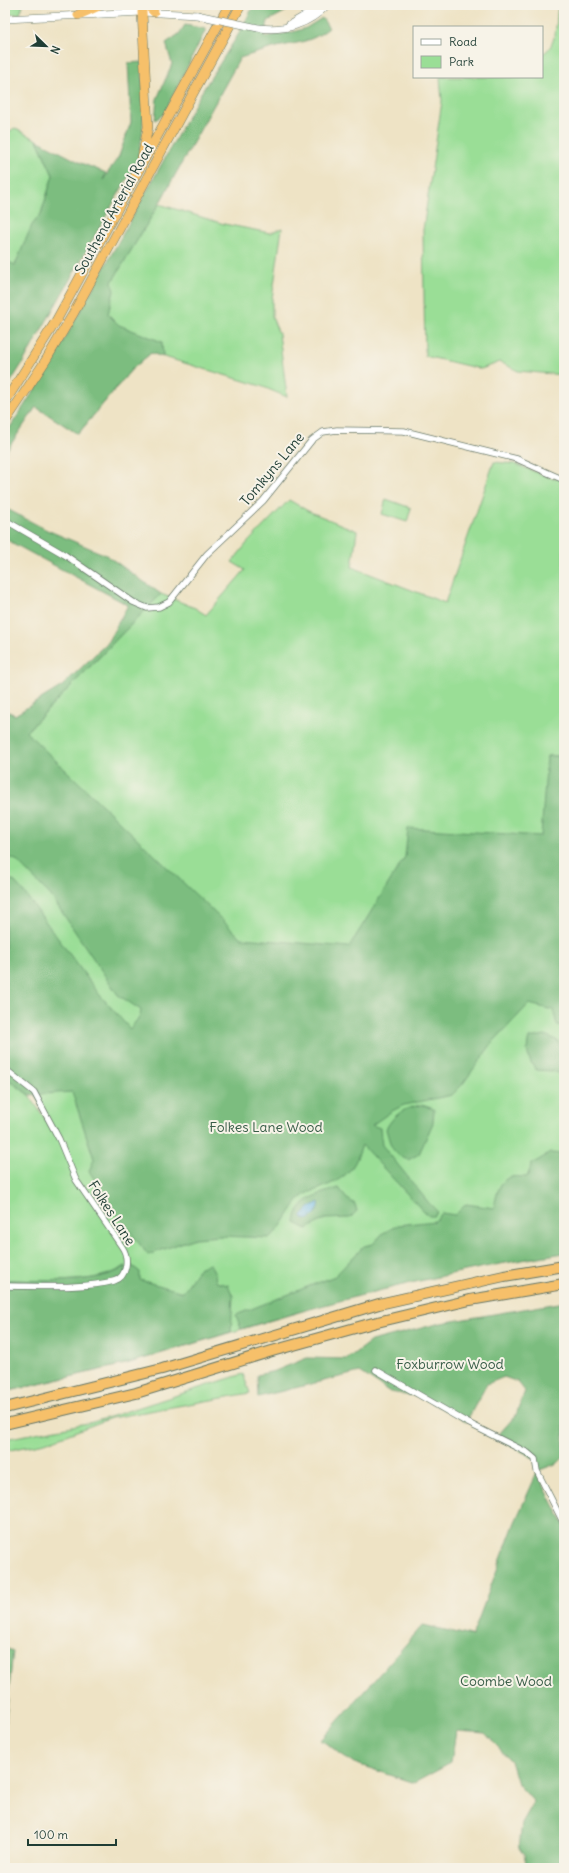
<svg xmlns="http://www.w3.org/2000/svg" width="569" height="1873" font-family="Delius,sans-serif">
  <style>
    .green { fill: #9ade96; stroke: #5c8e65 }
    .forest { fill: #7bbd7f; stroke: #4d7d5a }
    .water { fill: #70bdea; stroke: #487d8f }
    .lines { fill: none; stroke-linecap: round; stroke-linejoin: round }
    .minor-casing { stroke: #677767; stroke-width: 7 }
    .tertiary-casing { stroke: #677767; stroke-width: 8 }
    .trunk-casing { stroke: #677767; stroke-width: 10 }
    .motorway-casing { stroke: #677767; stroke-width: 12 }
    .minor { stroke: #fff; stroke-width: 5.5 }
    .tertiary { stroke: #fff; stroke-width: 7 }
    .trunk { stroke: #f6c06b; stroke-width: 9 }
    .motorway { stroke: #f6c06b; stroke-width: 10 }
    .tertiary-bridge-casing { stroke: #677767; stroke-width: 8; stroke-linecap: butt }
    .tertiary-bridge { stroke: #fff; stroke-width: 7 }
    .labels { text-anchor: middle; dominant-baseline: central; stroke-width: 4; stroke-linejoin: round; paint-order: stroke }
    .street-label { font-size: 14px; fill: #1f3d34; stroke: #f7f3e8 }
    .park-label { font-size: 14px; fill: #385d48; stroke: #f7f3e8 }
  </style>
  <rect width="100%" height="100%" fill="#f7f3e8"/>
  <filter id="ink" filterUnits="userSpaceOnUse"><feTurbulence type="fractalNoise" baseFrequency=".025" numOctaves="2"/><feDisplacementMap in="SourceGraphic" scale="8" xChannelSelector="R" yChannelSelector="G"/><feConvolveMatrix kernelMatrix="1 2 1 2 8 2 1 2 1" color-interpolation-filters="sRGB"/></filter>
  <filter id="wash" filterUnits="userSpaceOnUse"><feTurbulence type="fractalNoise" baseFrequency=".012" numOctaves="4" result="noise"/><feDisplacementMap in="SourceGraphic" scale="16" xChannelSelector="R" yChannelSelector="G"/><feGaussianBlur stdDeviation="0.9" result="paint"/><feColorMatrix in="noise" values="0 0 0 0 0 0 0 0 0 0 0 0 0 0 0 0 0 1.4 0 .05"/><feComposite in="paint" operator="in"/></filter>
  <g filter="url(#wash)">
    <rect width="100%" height="100%" fill="#eee3c5"/>
    <!-- green -->
    <path class="green" d="M5 5H23L20 14H5Z
      M558 5H564V375L518 371 500 362 481 369 425 356 423 230 442 101 440 77H542V54C558 47 556 19 558 5Z
      M14 128 37 140 53 175 41 214 14 267 5 262V136Z
      M159 204 224 224 270 233 282 228 272 299V317L279 334 287 397 261 386 151 353 131 370 78 434 36 406Z
      M494 462 515 464 554 479 564 476V756H547L561 839 564 757V1252L480 1266 362 1293 129 1363 5 1392 125 1266C98 1286 38 1280 5 1280V1077L29 1095 54 1132 34 1092 5 1070V736L26 732 161 594 195 608 206 615 245 570 232 562 248 542 289 500 308 511 357 531 352 567 445 603Z
      M386 499 411 508 407 522 382 514Z
      M243 1374 250 1393 111 1418 45 1443 5 1451V1439L93 1422Z"/>
    <!-- forest -->
    <path class="forest" d="M254 5H297L268 21 264 37 293 32 306 28 322 18 329 28C310 43 299 42 277 47 265 50 253 54 240 58L159 204 112 282 114 291 108 314 119 325 162 342 163 357 151 353 131 370 78 434 36 407 5 453V435L48 369 201 93 238 35Z
      M185 25 206 29 164 114 155 120 157 99 172 64 166 43 179 34Z
      M142 62C143 96 147 130 136 163L22 364 5 391V383L8 379 5 378V260L15 265 32 225 41 214 53 175 37 140 81 163 106 173 103 180 119 156 131 122 128 63Z
      M5 508 47 530 106 555 161 594 26 732 241 938 349 947 405 857 408 828 541 836 547 756H564L561 833 563 906 564 907V1026L557 1025 553 1010 529 1004 493 1042 462 1085 452 1095 404 1105 392 1111 372 1125 380 1128 382 1145 428 1202 438 1212 434 1216H429L424 1212 362 1145C353 1173 345 1178 319 1189 313 1191 306 1193 302 1197 289 1209 284 1228 269 1238L221 1236 195 1238 148 1255 115 1212 89 1171 94 1159 72 1092 29 1095 5 1077V876L15 882 23 891 99 994 130 1029 140 1016 141 1010 118 995 51 896 16 860 5 855V710L15 715 62 686 107 643 128 605 5 539Z
      M545 1035 558 1041 561 1050 564 1053V1076L554 1071 536 1070C528 1059 525 1051 529 1038Z
      M422 1105 434 1109 433 1123 419 1154 408 1160C391 1153 391 1146 386 1129 394 1114 405 1107 422 1105Z
      M550 1153 564 1154V1253C454 1270 347 1297 241 1329L236 1315 335 1276 364 1246 373 1244 383 1233 398 1225 435 1221 442 1213 455 1215 466 1204 494 1208C496 1198 498 1181 510 1177 515 1176 522 1177 527 1177L532 1164Z
      M339 1188 346 1198 355 1204 357 1211 350 1218 325 1219 307 1229 295 1223C297 1199 319 1194 339 1188Z
      M210 1264 215 1273 216 1282 228 1285 233 1296 231 1332 129 1363 5 1392V1280C39 1280 98 1286 126 1266L125 1275 131 1265 140 1272V1280L183 1292 200 1267Z
      M559 1303H564V1457L558 1463 537 1471 535 1459 500 1439V1433L516 1415 525 1391 518 1382 504 1377 487 1384 466 1422 422 1397 390 1392 360 1372 258 1397 257 1375 275 1371 307 1358 347 1359 371 1341 441 1323Z
      M537 1473 564 1524V1868H527L524 1855 519 1848 522 1823 534 1802 518 1784 511 1761 485 1733 456 1731 451 1763 414 1783 354 1763 321 1740 423 1625 472 1636 515 1522Z
      M5 1648 13 1651 5 1727Z"/>
    <!-- water -->
    <path class="water" d="M319 1202C321 1209 313 1218 306 1220L302 1217V1215L309 1208Z"/>
  </g>
  <g filter="url(#ink)">
    <g class="lines">
      <!-- minor casing -->
      <g class="minor-casing">
        <path id="minor" d="M5 520 65 555 133 602 147 608 159 607 169 602 207 554 263 501 312 440 323 432 337 430 404 431 517 459 564 480
          M5 1069 34 1092 59 1139 76 1180 122 1247C129 1257 128 1277 114 1281 84 1289 36 1286 5 1286
          M376 1370 466 1422 528 1453 535 1459 537 1471 564 1524"/>
      </g>
      <!-- tertiary casing -->
      <g class="tertiary-casing">
        <path id="tertiary" d="M5 19 142 12 197 15
          M289 25 306 15 317 5
          M258 28C286 31 308 25 327 5"/>
      </g>
      <!-- trunk casing -->
      <g class="trunk-casing">
        <path id="trunk" d="M147 5 154 12
          M142 12 148 127 142 158
          M78 15 101 5
          M5 402 56 321 229 5
          M5 422 46 360 73 314 241 5"/>
      </g>
      <!-- motorway casing -->
      <g class="motorway-casing">
        <path id="motorway" d="M5 1408 162 1369 379 1304 504 1276 564 1266
          M5 1424 136 1393 272 1351 373 1323 470 1300 564 1284"/>
      </g>
      <!-- minor -->
      <use href="#minor" class="minor"/>
      <!-- tertiary -->
      <use href="#tertiary" class="tertiary"/>
      <!-- trunk -->
      <use href="#trunk" class="trunk"/>
      <!-- motorway -->
      <use href="#motorway" class="motorway"/>
      <!-- tertiary-bridge casing -->
      <g class="tertiary-bridge-casing">
        <path id="tertiary-bridge" d="M197 15 258 28"/>
      </g>
      <!-- tertiary-bridge -->
      <use href="#tertiary-bridge" class="tertiary-bridge"/>
    </g>
  </g>
  <g class="labels">
    <!-- street labels -->
    <g class="street-label">
      <text transform="translate(114 209) rotate(-61)">Southend Arterial Road</text>
      <text transform="translate(272 469) rotate(-50)">Tomkyns Lane</text>
      <text transform="translate(112 1213) rotate(57)">Folkes Lane</text>
    </g>
    <!-- park labels -->
    <g class="park-label">
      <text x="266" y="1127">Folkes Lane Wood</text>
      <text x="450" y="1364">Foxburrow Wood</text>
      <text x="506" y="1681">Coombe Wood</text>
    </g>
  </g>
  <!-- margin -->
  <rect width="569" height="1873" fill="none" stroke="#f7f3e8" stroke-width="20"/>
  <!-- legend -->
  <rect x="413" y="26" width="130" height="52" fill="#f7f3e8" stroke="#a1aaa0"/>
  <rect x="421" y="39" width="20" height="6" fill="#ffffff" stroke="#a1aaa0"/>
  <text x="449" y="46" font-size="12" fill="#1f3d34">Road</text>
  <rect x="421" y="56" width="20" height="12" fill="#9ade96" stroke="#a1aaa0"/>
  <text x="449" y="66" font-size="12" fill="#1f3d34">Park</text>
  <!-- north arrow -->
  <g transform="translate(46 46) rotate(113)" stroke="#f7f3e8" stroke-width="3" paint-order="stroke">
  <path d="M0-3L7 15L0 10L-7 15Z" fill="#1f3d34"/>
  <text y="-6" font-size="11" font-weight="bold" text-anchor="middle" fill="#1f3d34">N</text>
  </g>
  <!-- scale -->
  <path d="M28 1839v6h88v-6" fill="none" stroke="#1f3d34" stroke-width="2"/>
  <text x="34" y="1839" font-size="12" fill="#1f3d34" stroke="#f7f3e8" stroke-width="3" paint-order="stroke">100 m</text>
</svg>
